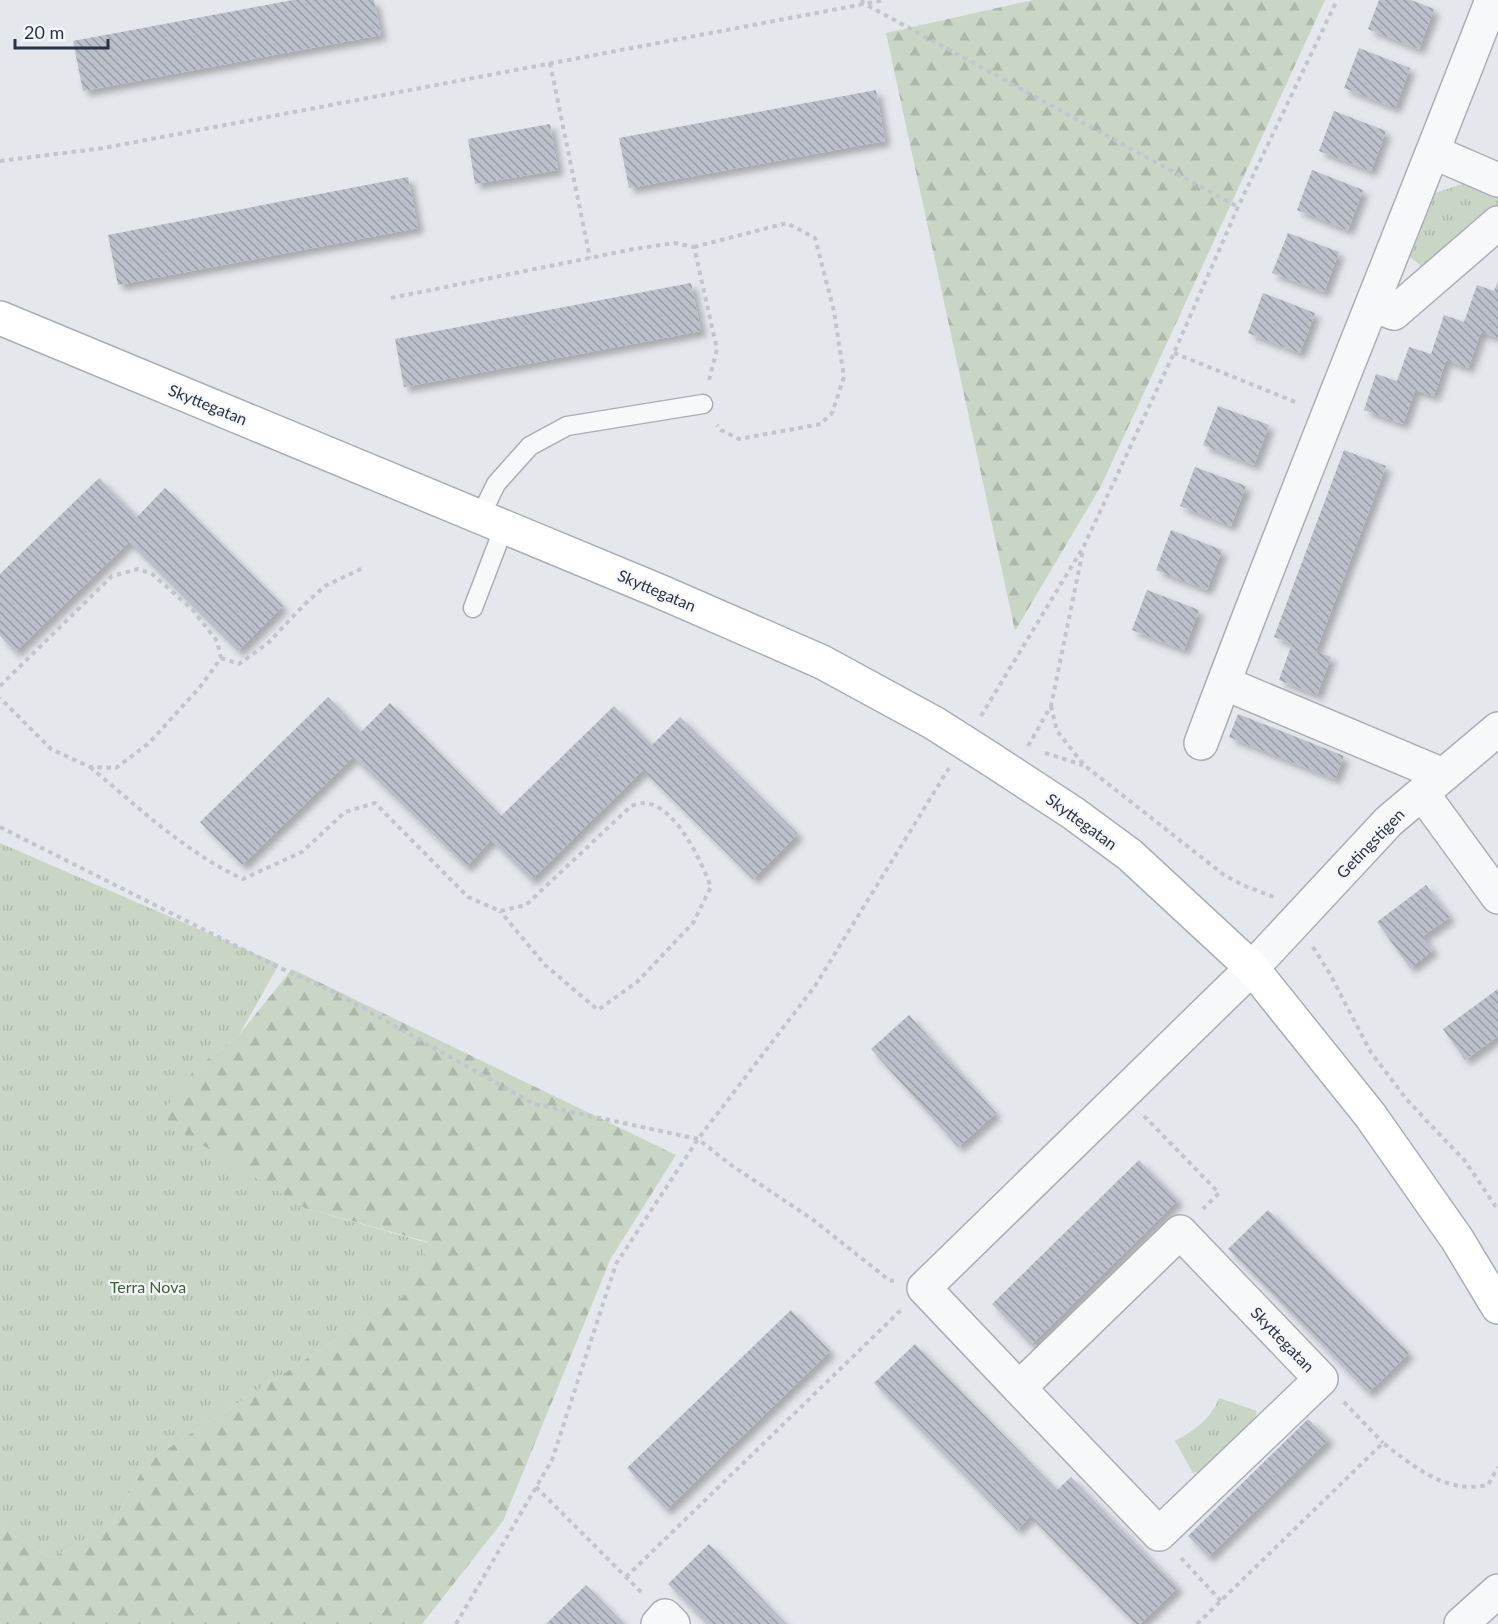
<svg xmlns="http://www.w3.org/2000/svg" width="1498" height="1624" font-family="Lato,sans-serif">
  <style>
    .grass { fill: url(#grass-tufts) }
    .forest { fill: url(#forest-firs) }
    .building { fill: url(#building-back-hatch); filter: url(#shadow) }
    .lines { fill: none; stroke-linecap: round; stroke-linejoin: round }
    .lane-casing { stroke: #a9aeb7; stroke-width: 21 }
    .street-casing { stroke: #a9aeb7; stroke-width: 36 }
    .secondary-casing { stroke: #a9aeb7; stroke-width: 36 }
    .path { stroke: #c2c5cb; stroke-width: 4; stroke-dasharray: 4.5 4.5; stroke-linecap: butt }
    .lane { stroke: #f7f8fa; stroke-width: 18 }
    .street { stroke: #f7f8fa; stroke-width: 33 }
    .secondary { stroke: #fff; stroke-width: 33 }
    .secondary-bridge-casing { stroke: #a9aeb7; stroke-width: 36; stroke-linecap: butt }
    .secondary-bridge { stroke: #fff; stroke-width: 33 }
    .labels { text-anchor: middle; dominant-baseline: central; stroke-width: 4.5; stroke-linejoin: round; paint-order: stroke }
    .street-label { font-size: 16px; fill: #2b3445; stroke: #f4f6f9 }
    .park-label { font-size: 16px; fill: #3f6138; stroke: #f4f6f9 }
  </style>
  <defs>
    <pattern id="grass-tufts" width="24" height="20" patternUnits="userSpaceOnUse" patternTransform="scale(1.5)"><rect width="24" height="20" fill="#c9d6c5"/><path d="M3 7l-1-3M5 7V3M7 7l1-3M15 17l-1-3M17 17v-4M19 17l1-3" fill="none" stroke="#adb8ab"/></pattern>
    <pattern id="forest-firs" width="22" height="20" patternUnits="userSpaceOnUse" patternTransform="scale(1.5)"><rect width="22" height="20" fill="#c9d6c5"/><path d="M5 1l3.5 6h-7zM16 11l3.5 6h-7z" fill="#adb8ab"/></pattern>
    <pattern id="building-back-hatch" width="6" height="6" patternUnits="userSpaceOnUse" patternTransform="scale(1.5)"><rect width="6" height="6" fill="#bbc0ca"/><path d="M-1 5l2 2M0 0l6 6M5-1l2 2" fill="none" stroke="#989da6"/></pattern>
    <filter id="shadow"><feDropShadow dx="5.5" dy="5.5" stdDeviation="3" flood-color="#0004"/></filter>
  </defs>
  <rect width="100%" height="100%" fill="#e4e7ec"/>
  <!-- grass -->
  <path class="grass" d="M1471 181 1498 192V212L1433 271 1421 266 1404 252 1432 194Z
    M0 843 279 964 239 1035 195 1069 305 1208 428 1243 410 1292 147 1462 110 1528 51 1558 0 1527Z
    M1219 1398 1257 1411 1252 1428 1207 1469 1193 1473 1175 1441C1195 1430 1211 1419 1219 1398Z"/>
  <!-- forest -->
  <path class="forest" d="M1033 0H1325L1101 486 1015 631 886 33Z
    M292 969 676 1155 611 1258 503 1521 422 1624H0V1527L51 1558 110 1528 147 1462 410 1292 428 1242 305 1208 158 1118 195 1069 239 1035Z"/>
  <!-- building -->
  <path class="building" d="M293 0H374L381 35 83 91 73 41Z
    M1379 0H1411L1434 9 1419 49 1368 29Z
    M1359 48 1410 68 1395 108 1344 88Z
    M876 90 885 141 629 188 619 138Z
    M1334 111 1386 131 1371 171 1319 151Z
    M550 124 558 170 475 184 468 139Z
    M1312 170 1363 190 1348 230 1297 210Z
    M408 177 418 228 118 285 108 235Z
    M1288 233 1339 252 1324 292 1272 273Z
    M1498 282V338L1481 332 1468 368 1446 360 1434 396 1415 390 1403 424 1364 410 1376 374 1397 381 1409 347 1431 354 1444 315 1464 322 1477 285 1494 291Z
    M691 283 701 331 404 387 395 339Z
    M1263 293 1315 313 1300 353 1248 333Z
    M1218 406 1269 425 1254 465 1203 445Z
    M1344 450 1386 466 1316 651 1331 657 1317 695 1279 680 1292 644 1274 637Z
    M1195 467 1246 486 1231 526 1180 506Z
    M99 478 137 517 165 488 283 606 238 651 129 542 15 652 0 636V574Z
    M1171 530 1222 550 1207 590 1156 570Z
    M1147 590 1199 610 1184 650 1132 630Z
    M328 697 361 732 390 703 501 816 614 706 652 745 680 717 798 834 753 879 643 770 531 880 491 840 466 867 353 757 242 865 200 822Z
    M1238 714 1344 756 1335 779 1229 737Z
    M1426 885 1450 917 1423 936 1433 950 1410 968 1377 922Z
    M1498 989V1036L1465 1060 1443 1029Z
    M909 1015 996 1113 958 1147 871 1049Z
    M1139 1160 1178 1200 1031 1345 992 1304Z
    M1268 1210 1409 1353 1368 1393 1228 1249Z
    M791 1310 830 1351 666 1510 627 1468Z
    M915 1344 1057 1490 1071 1477 1178 1587 1140 1624H1135L1030 1516 1017 1530 874 1383Z
    M1308 1419 1329 1439 1208 1557 1188 1536Z
    M709 1544 786 1624H707L668 1584Z
    M586 1585 624 1624H546Z"/>
  <g class="lines">
    <!-- lane casing -->
    <g class="lane-casing">
      <path id="lane" d="M480 517 496 484 530 446 567 426 703 404
        M473 608 504 527"/>
    </g>
    <!-- street casing -->
    <g class="street-casing">
      <path id="street" d="M1433 152 1498 180
        M1372 305 1394 313 1498 223
        M1224 683 1443 775
        M1201 743C1294 494 1396 248 1492 0
        M1422 793 1498 897
        M1180 1232 1321 1379 1159 1534 1019 1388Z
        M1019 1388 924 1288 1252 968 1389 821 1498 729
        M658 1624 665 1616 673 1624
        M1461 1624 1498 1591"/>
    </g>
    <!-- secondary casing -->
    <g class="secondary-casing">
      <path id="secondary" d="M0 318 659 591 822 662 934 723
        M992 760 1073 813 1130 855 1252 968 1370 1115 1457 1239 1498 1307"/>
    </g>
    <!-- path -->
    <path class="path" d="M862 0 863 3 1238 207
      M550 63 590 258
      M0 161 104 148 885 0
      M694 247 787 223 815 238 834 311 844 377 832 413 821 424 739 439 721 430 717 425
      M391 298 634 249 674 243 694 247 717 349 709 380
      M1174 353 1298 403
      M221 658 239 664 268 643 305 604 325 586 363 568
      M0 686 112 576 138 569 152 574 192 609 217 641 221 658 200 687 149 743 116 768 90 767 51 749 0 698
      M1051 706 1057 731 1084 765 1224 875 1245 886 1274 897
      M981 716 1084 546 1174 353 1238 207 1337 0
      M1028 746 1051 706 1083 550
      M1045 753 1083 765
      M90 767C138 807 186 853 243 879L302 852 345 812 375 803 468 897 500 911 526 905 631 806C634 805 640 803 644 803 676 805 701 861 711 887L693 923 637 982 598 1010 545 965 500 911
      M0 827 280 968 334 992 534 1104 698 1139 731 1165 812 1219 889 1280 894 1281
      M1313 947 1330 974 1370 1051 1407 1100 1465 1161 1498 1210
      M1144 1116 1219 1193 1203 1209
      M1344 1402 1383 1443
      M536 1487 644 1595
      M1181 1558 1221 1601
      M626 1577 902 1309
      M456 1624 552 1460 616 1264 698 1139 815 986 949 768
      M1197 1624 1383 1443C1415 1467 1445 1494 1488 1485L1498 1467"/>
    <!-- lane -->
    <use href="#lane" class="lane"/>
    <!-- street -->
    <use href="#street" class="street"/>
    <!-- secondary -->
    <use href="#secondary" class="secondary"/>
    <!-- secondary-bridge casing -->
    <g class="secondary-bridge-casing">
      <path id="secondary-bridge" d="M934 723 992 760"/>
    </g>
    <!-- secondary-bridge -->
    <use href="#secondary-bridge" class="secondary-bridge"/>
  </g>
  <g class="labels">
    <!-- street labels -->
    <g class="street-label">
      <text transform="translate(208 404) rotate(22)">Skyttegatan</text>
      <text transform="translate(657 590) rotate(23)">Skyttegatan</text>
      <text transform="translate(1082 821) rotate(36)">Skyttegatan</text>
      <text transform="translate(1370 843) rotate(-46)">Getingstigen</text>
      <text transform="translate(1283 1339) rotate(46)">Skyttegatan</text>
    </g>
    <!-- park labels -->
    <g class="park-label">
      <text x="148" y="1286">Terra Nova</text>
    </g>
  </g>
  <!-- scale -->
  <path d="M15 39v9h93v-9" fill="none" stroke="#2b3445" stroke-width="3"/>
  <text x="24" y="39" font-size="18" fill="#2b3445" stroke="#f4f6f9" stroke-width="4.5" paint-order="stroke">20 m</text>
</svg>
